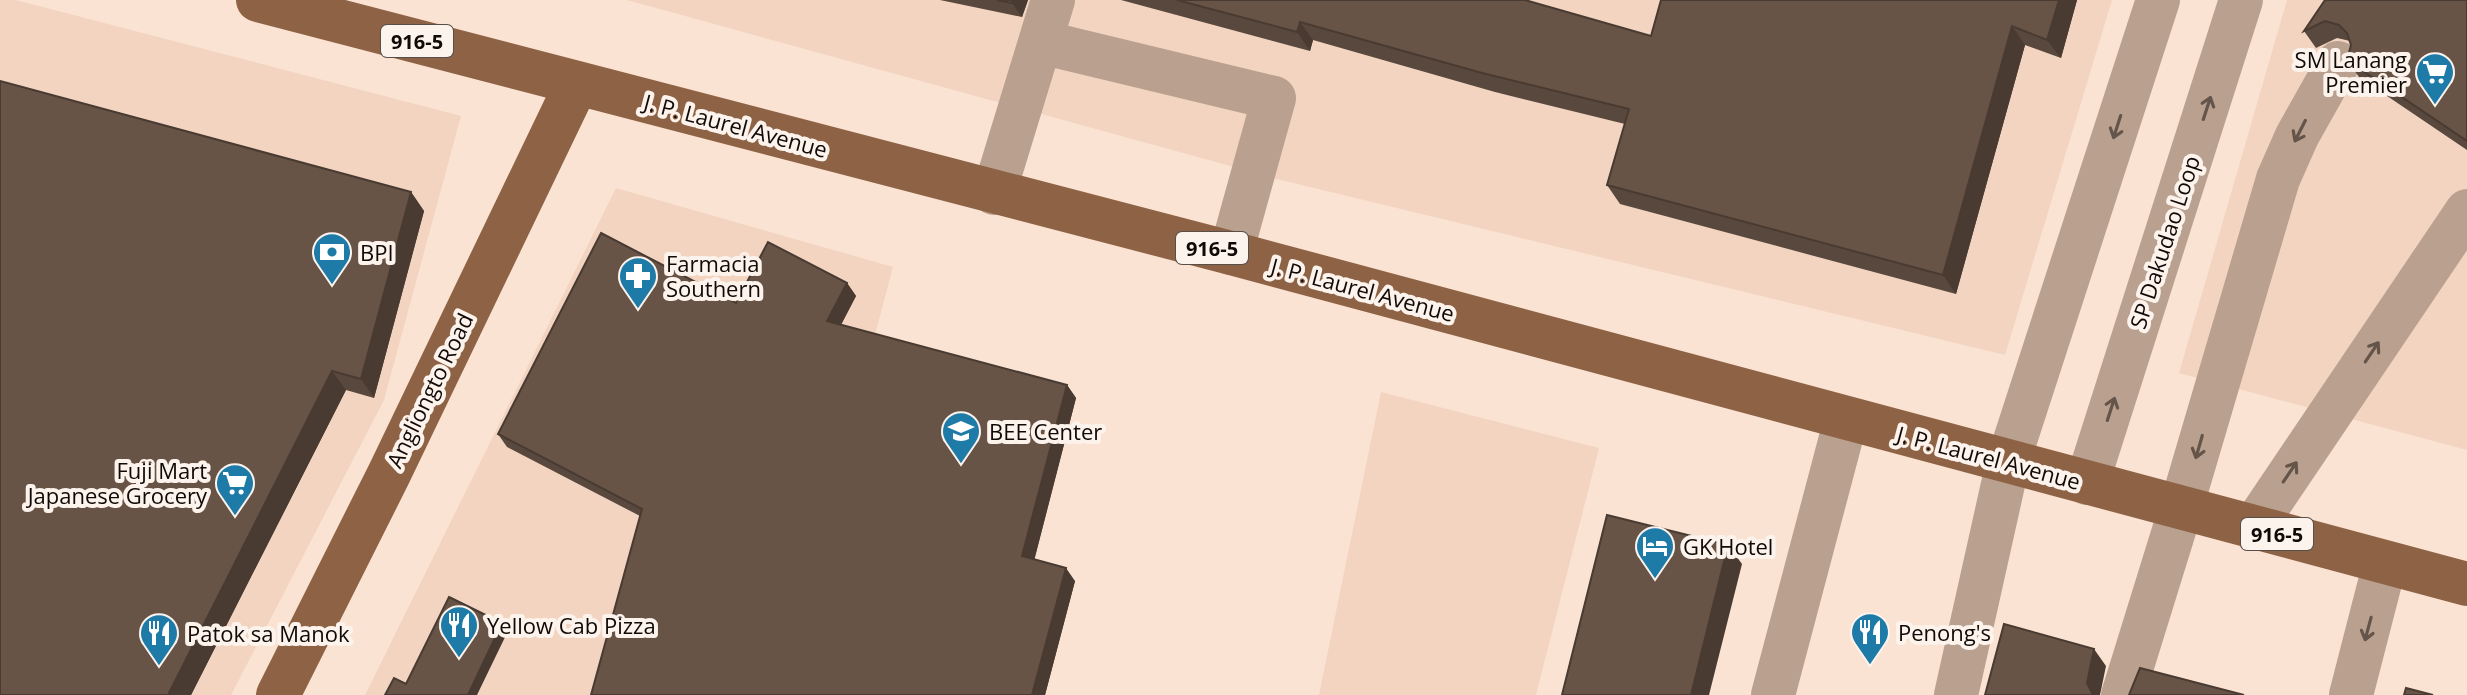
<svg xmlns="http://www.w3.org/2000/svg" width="2467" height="695" font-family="'Open Sans',sans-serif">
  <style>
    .built { fill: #f2d4c0 }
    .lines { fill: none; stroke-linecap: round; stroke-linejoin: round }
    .minor { stroke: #b9a08f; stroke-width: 44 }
    .major { stroke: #8e6345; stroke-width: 44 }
    .wall { fill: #59483d }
    .shaded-wall { fill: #493b32 }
    .building { fill: #685447; stroke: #493b32; stroke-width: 2 }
    .oneway { stroke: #65544a }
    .labels { text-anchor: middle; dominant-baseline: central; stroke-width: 8; stroke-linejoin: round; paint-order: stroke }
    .shield { fill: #fdf3ed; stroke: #584f4b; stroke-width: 2 }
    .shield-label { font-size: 20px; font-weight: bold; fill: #110905 }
    .poi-label { font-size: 22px; fill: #110905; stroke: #fdf3ed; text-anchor: start }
    .street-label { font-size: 22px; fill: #110905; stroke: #fdf3ed }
  </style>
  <rect width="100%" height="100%" fill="#fbe3d3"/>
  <!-- built -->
  <path class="built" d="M0 0H16L461 116 384 400 231 695H0Z
    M627 0H2112L2005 355 1277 179Z
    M2287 0H2467V450L2179 373Z
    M616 188 893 267 779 695H365Z
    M1381 392 1599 448 1536 695H1319Z"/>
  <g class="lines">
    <!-- minor -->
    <path class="minor" d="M1041 42 1274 98 1231 253
      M994 193 1053 0
      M2087 483 2241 0
      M2253 528 2467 211
      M1773 695 1846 419
      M1956 695 2008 462 2158 0
      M2123 695 2181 508 2278 179 2297 136 2338 63
      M2351 695 2385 563"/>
    <!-- major -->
    <path class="major" d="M258 0 1231 253 2467 584
      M278 695 389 474 577 83"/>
  </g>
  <!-- wall -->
  <path class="wall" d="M940 0H1028L1022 17Z
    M1121 0H1525L1651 36 1661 0H2077L2061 58 2025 45 1956 294 1620 204 1607 185 1625 124 1495 92 1313 40 1310 51Z
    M2325 0H2467V150L2359 77 2347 60 2351 45 2350 41 2337 38 2316 48 2304 31Z
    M411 192 424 211 374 398 346 390 191 695H0Z
    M847 283 856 296 841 325 1067 385 1076 398 1034 560 1075 581 1045 695H591L640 516 507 447 498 434 736 303Z"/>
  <!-- shaded-wall -->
  <path class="shaded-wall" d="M1013 0H1028L1022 17 1012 3Z
    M2059 0H2077L2061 58 2047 40Z
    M1300 22 1313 40 1310 51 1297 32Z
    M2012 26 2025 45 1956 294 1943 275Z
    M411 192 424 211 374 398 361 379Z
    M847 283 856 296 836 334 827 321Z
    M332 371 346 390 191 695H168Z
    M1067 385 1076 398 1032 569 1022 556Z
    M1728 545 1742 564 1709 695H1691Z
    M1066 568 1075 581 1045 695H1032Z
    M502 623 508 631 477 695H468Z
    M2094 649 2106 666 2100 695H2093L2087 683Z"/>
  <!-- building -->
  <path class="building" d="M997 0H1013L1012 3Z
    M1177 0H1525L1651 36 1661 0H2059L2047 40 2012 26 1943 275 1607 185 1629 109 1482 73 1300 22 1297 32Z
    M2325 0H2467V141L2347 60 2351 45 2347 33 2339 25 2325 21 2304 31Z
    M0 81 411 192 361 379 332 371 168 695H0Z
    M601 233 736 303 768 242 847 283 827 321 1067 385 1022 556 1066 568 1032 695H591L642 509 498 434Z
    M1607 515 1728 545 1691 695H1562Z
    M449 597 502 623 468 695H385L394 678 406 684Z
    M2004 624 2094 649 2087 683 2093 695H1985Z
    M2140 668 2244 695H2129Z
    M2406 688 2433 695H2404Z"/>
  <!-- one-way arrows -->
  <defs><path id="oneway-shaft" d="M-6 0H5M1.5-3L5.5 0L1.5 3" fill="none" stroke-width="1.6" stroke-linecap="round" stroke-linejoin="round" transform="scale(2)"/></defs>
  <g class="oneway">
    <use href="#oneway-shaft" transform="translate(2207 108) rotate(-72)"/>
    <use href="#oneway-shaft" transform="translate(2117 127) rotate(108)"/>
    <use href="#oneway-shaft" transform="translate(2300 131) rotate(117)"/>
    <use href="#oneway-shaft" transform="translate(2372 352) rotate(-56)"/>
    <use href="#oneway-shaft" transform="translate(2111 409) rotate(-72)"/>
    <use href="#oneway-shaft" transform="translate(2199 447) rotate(106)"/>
    <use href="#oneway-shaft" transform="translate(2290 472) rotate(-56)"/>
    <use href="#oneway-shaft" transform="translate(2368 629) rotate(105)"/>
  </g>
  <!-- icons -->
  <defs>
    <g id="supermarket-pin" transform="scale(2)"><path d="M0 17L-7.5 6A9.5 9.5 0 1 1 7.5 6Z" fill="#1e7ba8" stroke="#fdf3ed"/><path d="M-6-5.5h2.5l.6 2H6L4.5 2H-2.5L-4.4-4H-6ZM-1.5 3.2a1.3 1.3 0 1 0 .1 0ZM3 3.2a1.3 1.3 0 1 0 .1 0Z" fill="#fff"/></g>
    <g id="bank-pin" transform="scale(2)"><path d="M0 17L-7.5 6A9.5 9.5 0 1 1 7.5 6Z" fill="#1e7ba8" stroke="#fdf3ed"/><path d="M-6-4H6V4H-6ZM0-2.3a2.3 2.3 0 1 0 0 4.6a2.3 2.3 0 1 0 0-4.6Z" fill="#fff"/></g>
    <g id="pharmacy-pin" transform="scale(2)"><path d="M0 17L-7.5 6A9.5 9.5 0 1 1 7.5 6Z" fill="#1e7ba8" stroke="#fdf3ed"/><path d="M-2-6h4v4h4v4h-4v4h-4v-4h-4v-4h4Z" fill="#fff"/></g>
    <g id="school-pin" transform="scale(2)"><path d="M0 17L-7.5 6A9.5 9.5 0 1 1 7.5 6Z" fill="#1e7ba8" stroke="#fdf3ed"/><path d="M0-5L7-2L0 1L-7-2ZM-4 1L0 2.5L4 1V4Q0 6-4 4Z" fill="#fff"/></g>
    <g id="hotel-pin" transform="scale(2)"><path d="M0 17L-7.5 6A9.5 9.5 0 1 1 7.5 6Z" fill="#1e7ba8" stroke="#fdf3ed"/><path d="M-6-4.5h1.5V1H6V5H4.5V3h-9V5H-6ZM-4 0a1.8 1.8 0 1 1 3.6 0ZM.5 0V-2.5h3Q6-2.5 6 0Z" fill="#fff"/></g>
    <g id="restaurant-pin" transform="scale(2)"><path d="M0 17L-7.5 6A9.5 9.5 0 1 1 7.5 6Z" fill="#1e7ba8" stroke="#fdf3ed"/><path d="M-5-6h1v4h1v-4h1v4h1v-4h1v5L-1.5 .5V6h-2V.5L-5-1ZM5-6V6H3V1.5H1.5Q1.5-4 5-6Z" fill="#fff"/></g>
  </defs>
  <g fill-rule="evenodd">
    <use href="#supermarket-pin" x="2435" y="72"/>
    <use href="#bank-pin" x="332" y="252"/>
    <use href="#pharmacy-pin" x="638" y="276"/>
    <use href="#school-pin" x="961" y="431"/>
    <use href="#supermarket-pin" x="235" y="483"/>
    <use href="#hotel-pin" x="1655" y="546"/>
    <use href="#restaurant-pin" x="459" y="625"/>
    <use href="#restaurant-pin" x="1870" y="632"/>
    <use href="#restaurant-pin" x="159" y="633"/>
  </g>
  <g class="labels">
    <!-- shield labels -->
    <g class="shield">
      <rect x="381" y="25" width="72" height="32" rx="6"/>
      <rect x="1176" y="232" width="72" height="32" rx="6"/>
      <rect x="2241" y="518" width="72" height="32" rx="6"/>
    </g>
    <g class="shield-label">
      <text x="417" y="41">916-5</text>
      <text x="1212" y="248">916-5</text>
      <text x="2277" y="534">916-5</text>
    </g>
    <!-- poi labels -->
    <g class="poi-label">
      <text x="2407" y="59" text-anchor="end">SM Lanang<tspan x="2407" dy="25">Premier</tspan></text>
      <text x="360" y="252">BPI</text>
      <text x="666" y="263">Farmacia<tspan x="666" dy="25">Southern</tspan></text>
      <text x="989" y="431">BEE Center</text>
      <text x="207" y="470" text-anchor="end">Fuji Mart<tspan x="207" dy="25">Japanese Grocery</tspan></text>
      <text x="1683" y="546">GK Hotel</text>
      <text x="487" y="625">Yellow Cab Pizza</text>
      <text x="1898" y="632">Penong's</text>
      <text x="187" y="633">Patok sa Manok</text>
    </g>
    <!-- street labels -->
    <g class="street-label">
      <text transform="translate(736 125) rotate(15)">J. P. Laurel Avenue</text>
      <text transform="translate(2164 242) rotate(-72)">SP Dakudao Loop</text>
      <text transform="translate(1363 289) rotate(15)">J. P. Laurel Avenue</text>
      <text transform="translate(429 390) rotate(-64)">Angliongto Road</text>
      <text transform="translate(1989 457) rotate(15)">J. P. Laurel Avenue</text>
    </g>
  </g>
</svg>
